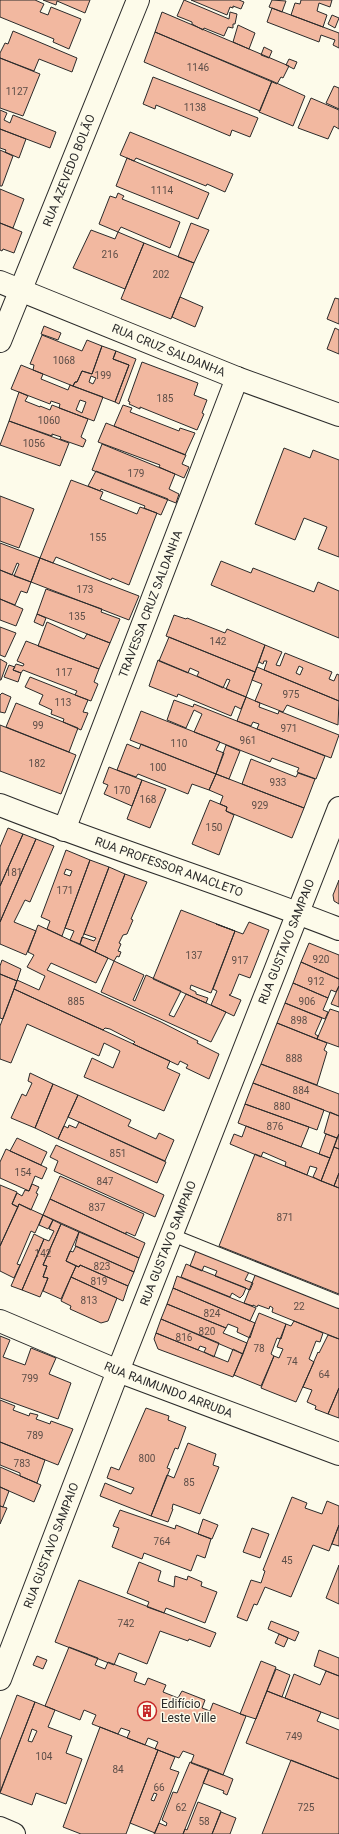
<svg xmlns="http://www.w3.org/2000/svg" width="339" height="1834" font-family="Roboto,sans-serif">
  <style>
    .building { fill: #f2b8a0; stroke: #2b2b2b; fill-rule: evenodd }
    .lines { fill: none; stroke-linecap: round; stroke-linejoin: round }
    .service-casing { stroke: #2b2b2b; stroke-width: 14 }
    .minor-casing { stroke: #2b2b2b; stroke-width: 24 }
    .tertiary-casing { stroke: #2b2b2b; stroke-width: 24 }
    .service { stroke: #fdfbea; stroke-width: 12 }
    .minor { stroke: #fdfbea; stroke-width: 22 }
    .tertiary { stroke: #fdfbea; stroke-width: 22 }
    .labels { text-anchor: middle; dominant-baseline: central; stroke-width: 3; stroke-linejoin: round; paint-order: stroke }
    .number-label { font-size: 10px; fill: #5d4e48 }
    .street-label { font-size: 12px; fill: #2b2b2b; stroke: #fdfbea }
    .poi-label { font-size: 12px; fill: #2b2b2b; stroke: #fdfbea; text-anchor: start }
  </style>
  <rect width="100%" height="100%" fill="#fdfbea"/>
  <!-- building -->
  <path class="building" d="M0 0H35L44 4 40 12 48 15 51 7 81 19 69 49 53 42 54 39 0 17Z
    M43 0H90L85 13 57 1 56 5Z
    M184 0 229 19 230 12 237 14 235 24H233V28L228 27 224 36 204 28 203 30 192 24V22L177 16Z
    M191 0H239L244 2 241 9 233 6V8L230 7 227 15Z
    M272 0 286 1 282 12 269 7Z
    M301 0H332L330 7 319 3 317 11 327 15 323 27 291 15 295 3 300 4Z
    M272 8 339 33V48L333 45 335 40 321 35 319 42 267 22Z
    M162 12 289 66 283 78 281 77 277 84 155 32Z
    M332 15 339 18 335 28 328 24Z
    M238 25 255 33 249 49 233 42Z
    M13 31 77 58 72 72 39 59 34 71 0 58V53L5 43 8 44Z
    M155 32 272 81 260 111 144 62Z
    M264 47 272 51 269 58 261 55Z
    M0 58 40 74 23 116 0 108Z
    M289 59 297 62 294 69 286 65Z
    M153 77 258 118 250 137 232 130 230 136 156 105 155 109 143 104Z
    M272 81 305 96 293 126 259 112Z
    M334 86 339 88V109L326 103Z
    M311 98 339 110V129L334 126 328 139 298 128Z
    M0 110 7 113 4 120 10 123 13 115 56 132 50 148 0 129Z
    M0 129 26 139 19 158 5 152 6 150 0 148Z
    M130 132 233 174 225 192 207 184 206 186 136 158 134 161 120 155Z
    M0 150 13 156 2 186H0Z
    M127 158 209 193 198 219 116 186Z
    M0 189 24 199 13 228 0 223Z
    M118 193 124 196 122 199 180 222 170 248 121 227 118 232 99 224 110 196 116 198Z
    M0 223 22 232 14 253 3 249 2 251 0 250Z
    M191 223 209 230 194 263 178 257Z
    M91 230 115 239 118 232 144 243 125 289 73 268Z
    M144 243 194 263 171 319 121 299Z
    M180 297 203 307 195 327 172 317Z
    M335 298 339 299V324L327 319Z
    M44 326 61 333 58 340 41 334Z
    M335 328 339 330V354L327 349Z
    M42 335 82 351 87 340 102 346 92 374 82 371 77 382H75L73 386 33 370 34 365 30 364Z
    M102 346 116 351 113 359 129 365 115 402 73 386 75 382H77L82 371 92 374ZM91 376 96 378 93 384 89 382Z
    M116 351 136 359 119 404 115 402 129 365 113 359Z
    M142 362 198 383 194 395 207 400 202 413 204 414 197 430 140 407V409L129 404 130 402 128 401Z
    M21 365 43 374 41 379 68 390 70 385 103 397 94 421 59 408 60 404 51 401 50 404 11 389ZM80 400 86 402 82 413 76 410Z
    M19 392 28 396 25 401 40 407V406L50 410 52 405 88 419 81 437 86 440 83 447 60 439 61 437 52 434V436L9 421Z
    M123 405 132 408 130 412 179 431 180 428 195 433 185 455 114 426Z
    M9 421 69 443 60 466 0 445Z
    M106 423 186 455 182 464 189 467 184 478 159 467 160 465 98 442Z
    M102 444 175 474 169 489 179 494 176 503 92 470Z
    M284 448 310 458 313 450 339 460V557L318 549 327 527 304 518 295 540 255 524Z
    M96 471 168 499 161 515 144 508 145 506 101 489 100 491 88 486Z
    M71 480 103 492 100 499 137 514 140 507 157 513 129 585 112 578 111 580 56 557 53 563 40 558Z
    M0 496 34 509 19 548 0 541Z
    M0 543 40 558 31 582 14 576 19 564 17 563 12 575 0 570Z
    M40 558 139 596 129 620 31 582Z
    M221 561 251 573 253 568 314 592 318 582 339 591V638L211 585Z
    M0 570 31 582 27 593 21 591 15 605 0 599Z
    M46 589 102 609 101 612 120 619 110 643 37 614Z
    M0 599 23 609 16 626 0 620Z
    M37 614 46 618 43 626 34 622Z
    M174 615 186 619 187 618 225 633 227 629 265 645 255 672 166 636Z
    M47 622 84 639 87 634 110 643 99 669 38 646Z
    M0 627 16 633 5 657 0 655Z
    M169 637 255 672 246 697 226 689 230 680 227 679 223 688 197 676 199 672 190 668 188 673 159 661Z
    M26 641 99 669 94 682 98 684 91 701 75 695 77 691 23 670 21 673 13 670 16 664 23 666 24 664 17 661Z
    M265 645 282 652 276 665 280 666 285 653 332 672 329 679 334 681 337 674 339 675V701L264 670 267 661H264L263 664 259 662ZM299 666 303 668 300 675 296 673Z
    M0 659 7 663 1 680H0Z
    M158 660 246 697 241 709 235 706 231 716 178 694 177 697 149 686Z
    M9 665 15 667 13 670 21 673 18 682 4 677Z
    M257 667 339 701 338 725 287 705 283 712 255 701 262 684 252 680Z
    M30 677 88 700 83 712 88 713 81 730 63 722 64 719 51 714 52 710 39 704 43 695 25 687Z
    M2 693 11 697 5 713 0 712V695Z
    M246 697 260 703 259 707 278 714 279 711 339 735 331 758 257 729 259 724 253 722 251 726 237 721Z
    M174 700 193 707 194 704 325 756 316 779 297 772 299 768 272 758 270 762 194 732 202 714 194 710 186 728 167 720Z
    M16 703 78 728 69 752 6 727Z
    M141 711 220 742 216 750 224 753 216 774 130 740Z
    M0 725 76 755 61 794 0 771Z
    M127 744 139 749 141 744 216 774 209 790 192 784 188 794 138 774 136 777 117 770Z
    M226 745 240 751 229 779 216 774Z
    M251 759 296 777 298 773 315 779 304 808 242 784Z
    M109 767 142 780 132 806 104 794 108 785 103 783Z
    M216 774 304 808 292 838 226 811 227 807 220 804 223 796 209 790Z
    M142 780 166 789 150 828 127 819Z
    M210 800 227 807 226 811 234 815 219 855 192 844Z
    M8 828 23 834 0 886V847Z
    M23 834 36 839 0 922V886Z
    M36 839 54 846 30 902 25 900 14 922 36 931 26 955 0 944V922Z
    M66 850 90 860 62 936 47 929 50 921 41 917ZM66 869 72 871 70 876 64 874Z
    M90 860 109 867 80 944 70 940 74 931 65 928Z
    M109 867 125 874 95 952 80 944 82 937 94 941 96 938 84 934Z
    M125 874 147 882 131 919 133 920 127 934 123 935 119 943 121 944 118 951 121 952 119 957 117 956 114 961 95 952Z
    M339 880V904L334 901 333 895Z
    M181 910 235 931 211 993 191 985 190 989 196 992V994L208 998 206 1003 153 979Z
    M249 922 269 930 250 978 239 974 231 994 229 995 241 1000 234 1016 211 1005 217 991 213 989 235 931 216 924 243 934Z
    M38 925 108 958 96 983 51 963 47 970 161 1022 198 1041 197 1043 219 1054 209 1079 186 1068 188 1065 180 1061 178 1065 133 1044 135 1042 110 1029 105 1028 103 1030 14 989 17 980 39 990 45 976 27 967 34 955 28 952Z
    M309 943 339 955V979L301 962Z
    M2 960 21 969 17 981 0 974V966Z
    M114 961 144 975 133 1000 135 1001 146 975 181 991 169 1015 174 1017 186 994 226 1012 211 1042 101 992Z
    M301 962 339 979V986L336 992 331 990 328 998 293 983Z
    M0 974 17 981 3 1019 0 1018Z
    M293 983 328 998 323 1010 328 1012 325 1019 285 1003Z
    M339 986V1007L331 1004Z
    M14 989 170 1061 167 1068 180 1074 164 1111 84 1077 92 1058 113 1068 120 1051 104 1043 99 1056 27 1024 11 1063 0 1059V1026Z
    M285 1003 322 1018 315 1034 318 1036 317 1039 277 1023Z
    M330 1009 339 1012V1047L317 1039Z
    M277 1023 327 1043 324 1050 327 1052 317 1085 261 1064Z
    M261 1064 339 1094V1116L253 1083Z
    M30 1073 53 1084 35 1128 11 1118 22 1094 26 1096 32 1083 28 1081Z
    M253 1083 324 1110 317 1130 245 1104Z
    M53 1084 78 1095 58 1139 35 1128Z
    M78 1095 131 1120 128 1126 156 1139 159 1133 174 1140 165 1161 68 1117Z
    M245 1104 309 1127 301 1147 238 1123Z
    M330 1112 339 1116V1134L337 1138 324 1133Z
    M79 1122 166 1162 157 1183 58 1139 64 1126 68 1128 69 1125 76 1128Z
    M246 1126 330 1158 321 1181 313 1177 317 1168 310 1166 307 1175 285 1166 286 1162 263 1152 261 1157 230 1144 234 1134 242 1137Z
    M326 1134 337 1138 330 1158 319 1154Z
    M339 1134V1149L334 1147Z
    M17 1138 47 1152 41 1165 10 1151Z
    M56 1145 164 1195 155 1217 54 1171 58 1161 50 1157Z
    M334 1147 339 1149V1173L334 1186 321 1181Z
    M6 1149 47 1168 42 1179 35 1176 29 1191 0 1178V1162Z
    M255 1154 339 1188V1294L219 1246Z
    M339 1173V1188L334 1186Z
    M60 1176 144 1214 135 1236 126 1232V1234L50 1199Z
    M32 1184 39 1187 36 1193 38 1194 31 1210 19 1204 18 1207 12 1204 17 1193 22 1196 25 1190 29 1191Z
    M0 1185 17 1192 12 1204 18 1207 0 1246Z
    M50 1199 145 1243 139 1258 43 1215Z
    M19 1204 43 1215 35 1233 31 1231 17 1264 20 1265 14 1278 0 1271V1246Z
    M43 1215 53 1220 48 1229 39 1225Z
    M53 1220 61 1224 43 1265 47 1266 43 1277 48 1278 40 1297 22 1290 44 1239 49 1241 54 1231 49 1229Z
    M61 1224 79 1232 66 1261 76 1266 61 1299 43 1291 48 1278 43 1277 47 1266 43 1265Z
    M79 1232 139 1258 134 1272 75 1246Z
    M34 1234 44 1239 22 1290 11 1286Z
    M76 1246 134 1272 128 1286 80 1265 79 1267 66 1261 70 1251 73 1252Z
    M197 1248 250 1270 245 1280 253 1283 250 1290 215 1276 217 1271 204 1266 202 1271 190 1266Z
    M186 1264 246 1288 243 1295 240 1298 232 1293 230 1297 181 1277Z
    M80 1265 128 1286 123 1301 71 1277 76 1266 79 1267Z
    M256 1273 339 1307V1339L272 1312 273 1308 270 1306 269 1309 258 1305 257 1307 253 1305V1306L244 1303Z
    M177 1276 256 1308 250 1321 173 1288Z
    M71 1277 117 1298 108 1321 101 1323 70 1309 71 1306 61 1301Z
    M173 1288 255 1323 250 1338 237 1332 238 1328 228 1324 226 1328 167 1304Z
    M167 1304 226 1328 223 1333 247 1343 243 1354 161 1319Z
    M259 1313 286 1324 281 1339 277 1338 271 1354 274 1356 261 1386 234 1375Z
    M161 1319 219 1343 214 1357 204 1352 206 1348 200 1346 198 1350 156 1333Z
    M294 1321 323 1333 320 1342 316 1341 309 1359 314 1362 296 1402 261 1388 274 1356 279 1358 283 1349 277 1347 286 1324 291 1326Z
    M156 1333 228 1362 233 1349 243 1354 233 1377 158 1349 154 1339Z
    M328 1335 339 1339V1388L328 1414 315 1409 316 1406 307 1402 312 1390 303 1387 318 1352 319 1353Z
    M0 1336 10 1340 3 1357 25 1365 31 1348 56 1358 49 1374 71 1383 58 1419 0 1398Z
    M339 1388V1418L328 1414Z
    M0 1400 15 1406 13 1410 29 1416 30 1413 38 1415 36 1419 50 1424 51 1421 73 1429 58 1465 0 1442Z
    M146 1408 169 1416 168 1420 186 1427 178 1449 175 1448 167 1468 170 1469 151 1516 100 1496 105 1483 131 1494 134 1488 107 1478 111 1467 119 1470Z
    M0 1442 45 1460 37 1483 20 1476V1473L0 1465Z
    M188 1443 216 1454 213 1465 219 1467 200 1514 173 1504 172 1509H173L168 1522 151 1516 167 1475 174 1478Z
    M0 1467 41 1485 34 1502 0 1487Z
    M0 1487 9 1491 3 1507 0 1506Z
    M292 1497 307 1503 305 1508 322 1514 327 1501 339 1506V1525L329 1551 313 1545 291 1597 265 1587 257 1605 254 1604 247 1621 237 1617 251 1580 261 1583 265 1571 263 1570Z
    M0 1506 7 1508 0 1524Z
    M120 1510 175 1529 176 1525 211 1539 205 1558 197 1555 191 1571 144 1553 142 1559 112 1547 119 1528 113 1526Z
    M203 1519 218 1525 212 1539 198 1534Z
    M339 1525V1546L332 1544Z
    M252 1528 269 1534 260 1558 243 1552Z
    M139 1562 161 1571 158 1581 174 1587 175 1576 187 1580 188 1576 202 1582 201 1586 217 1592 205 1623 166 1608 164 1613 147 1607 149 1602 127 1593Z
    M339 1565V1604L326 1598Z
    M79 1580 216 1633 210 1647 189 1639 188 1641 160 1631 147 1664 119 1653 114 1665 55 1642Z
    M271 1621 299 1632 295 1641 268 1629Z
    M279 1634 288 1638 284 1647 275 1643Z
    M69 1647 98 1658 95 1665 105 1669 108 1662 137 1673 134 1681 145 1685 148 1678 166 1685 163 1692 178 1698 182 1691 205 1700 202 1708 210 1711 213 1703 246 1716 223 1775 191 1763 194 1755 183 1751 179 1758 155 1749 158 1742 148 1738 145 1745 127 1738 130 1731 121 1728 118 1734 92 1724 96 1715 84 1710 80 1720 45 1706Z
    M319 1650 339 1658V1676L314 1666Z
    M37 1656 47 1660 43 1669 33 1665Z
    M261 1661 276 1667 256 1719 240 1714Z
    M276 1669 290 1675 282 1697 267 1691Z
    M326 1671 339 1676V1719L285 1698 294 1674 320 1685Z
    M267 1691 321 1712 317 1721 339 1730V1779L246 1743Z
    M17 1695 35 1702 0 1792V1740Z
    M35 1702 55 1710 48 1727 72 1736 66 1753 82 1759 66 1804 36 1793 32 1805 0 1793ZM32 1729 37 1731 32 1742 28 1741Z
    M100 1727 158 1750 126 1834H81L63 1827Z
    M158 1750 175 1757 170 1769 179 1772 155 1833 130 1823ZM154 1793 157 1794 154 1801 151 1800Z
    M291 1760 339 1779V1834H262Z
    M190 1762 209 1769 183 1834H154L159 1823 166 1826 167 1823 162 1820 173 1792 177 1793Z
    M209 1769 233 1779 227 1795 223 1793 224 1791 203 1783Z
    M198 1802 221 1811 212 1834H183L185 1829 187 1830Z
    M221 1812 236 1818 230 1834H212Z"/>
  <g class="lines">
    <!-- service casing -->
    <g class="service-casing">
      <path id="service" d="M172 1235 339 1302"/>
    </g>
    <!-- minor casing -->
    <g class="minor-casing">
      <g id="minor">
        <path id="s1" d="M0 282 237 378 339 415"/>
        <path id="s2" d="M0 805C112 849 227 885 339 929"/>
        <path id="s3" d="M64 830 237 378"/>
      </g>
    </g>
    <!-- tertiary casing -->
    <g class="tertiary-casing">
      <g id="tertiary">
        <path id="s4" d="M0 341 138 0"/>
        <path id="s5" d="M0 1321 118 1371 339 1454"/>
        <path id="s6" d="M0 1679 118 1371 339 808"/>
        <path d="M0 1828 14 1834"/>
      </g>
    </g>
    <!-- service -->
    <use href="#service" class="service"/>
    <!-- minor -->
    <use href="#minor" class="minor"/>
    <!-- tertiary -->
    <use href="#tertiary" class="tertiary"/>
  </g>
  <!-- icons -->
  <defs>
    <g id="building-ring" transform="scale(1)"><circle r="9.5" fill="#fdfbea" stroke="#c62828" stroke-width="1.5"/><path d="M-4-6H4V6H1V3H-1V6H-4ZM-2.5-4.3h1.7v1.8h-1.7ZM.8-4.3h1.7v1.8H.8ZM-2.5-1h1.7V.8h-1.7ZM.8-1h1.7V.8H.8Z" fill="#c62828"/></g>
  </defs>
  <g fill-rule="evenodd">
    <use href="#building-ring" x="147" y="1711"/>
  </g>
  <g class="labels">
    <!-- number labels -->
    <g class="number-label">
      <text x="198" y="67">1146</text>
      <text x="17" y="91">1127</text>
      <text x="195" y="107">1138</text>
      <text x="162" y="190">1114</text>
      <text x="110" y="254">216</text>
      <text x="161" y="274">202</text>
      <text x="64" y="360">1068</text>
      <text x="103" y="375">199</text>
      <text x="165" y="398">185</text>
      <text x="49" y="420">1060</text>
      <text x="34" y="443">1056</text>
      <text x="136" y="473">179</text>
      <text x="98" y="537">155</text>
      <text x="85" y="589">173</text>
      <text x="77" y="616">135</text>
      <text x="218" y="641">142</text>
      <text x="64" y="672">117</text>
      <text x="291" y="694">975</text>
      <text x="63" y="702">113</text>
      <text x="38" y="725">99</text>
      <text x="289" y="728">971</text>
      <text x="248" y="740">961</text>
      <text x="179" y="743">110</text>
      <text x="37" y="763">182</text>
      <text x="158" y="767">100</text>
      <text x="278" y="782">933</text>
      <text x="122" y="790">170</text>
      <text x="148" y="799">168</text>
      <text x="260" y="805">929</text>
      <text x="214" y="827">150</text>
      <text x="14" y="872">181</text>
      <text x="65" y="890">171</text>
      <text x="194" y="955">137</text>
      <text x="321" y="959">920</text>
      <text x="240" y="960">917</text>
      <text x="316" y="981">912</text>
      <text x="76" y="1001">885</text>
      <text x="307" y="1001">906</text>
      <text x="299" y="1020">898</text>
      <text x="294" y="1058">888</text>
      <text x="301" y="1090">884</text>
      <text x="282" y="1106">880</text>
      <text x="275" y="1126">876</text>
      <text x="118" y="1153">851</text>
      <text x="23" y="1172">154</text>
      <text x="105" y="1181">847</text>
      <text x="97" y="1207">837</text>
      <text x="285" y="1217">871</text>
      <text x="43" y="1253">142</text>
      <text x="102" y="1266">823</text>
      <text x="99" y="1281">819</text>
      <text x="89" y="1300">813</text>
      <text x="299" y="1306">22</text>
      <text x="212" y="1313">824</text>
      <text x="207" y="1331">820</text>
      <text x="184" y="1337">816</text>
      <text x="259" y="1348">78</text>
      <text x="292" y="1361">74</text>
      <text x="324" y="1374">64</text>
      <text x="30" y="1378">799</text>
      <text x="35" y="1435">789</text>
      <text x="147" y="1458">800</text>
      <text x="22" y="1463">783</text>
      <text x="189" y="1482">85</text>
      <text x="162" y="1541">764</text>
      <text x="287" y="1560">45</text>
      <text x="126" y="1623">742</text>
      <text x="294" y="1736">749</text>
      <text x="44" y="1756">104</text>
      <text x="118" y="1769">84</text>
      <text x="159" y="1787">66</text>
      <text x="181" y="1807">62</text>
      <text x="306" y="1807">725</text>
      <text x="204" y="1821">58</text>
    </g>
    <!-- street labels -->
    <g class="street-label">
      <text stroke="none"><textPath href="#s4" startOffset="184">RUA AZEVEDO BOLÃO</textPath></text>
      <text stroke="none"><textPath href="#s1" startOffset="182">RUA CRUZ SALDANHA</textPath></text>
      <text stroke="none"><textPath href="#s3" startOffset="242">TRAVESSA CRUZ SALDANHA</textPath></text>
      <text stroke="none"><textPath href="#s2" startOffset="180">RUA PROFESSOR ANACLETO</textPath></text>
      <text stroke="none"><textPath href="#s6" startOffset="791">RUA GUSTAVO SAMPAIO</textPath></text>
      <text stroke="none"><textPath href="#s6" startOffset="467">RUA GUSTAVO SAMPAIO</textPath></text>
      <text stroke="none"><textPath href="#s5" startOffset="182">RUA RAIMUNDO ARRUDA</textPath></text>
      <text stroke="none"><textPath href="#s6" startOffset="143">RUA GUSTAVO SAMPAIO</textPath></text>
    </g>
    <!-- poi labels -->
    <g class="poi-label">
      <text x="161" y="1704">Edifício<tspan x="161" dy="14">Leste Ville</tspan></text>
    </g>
  </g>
</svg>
